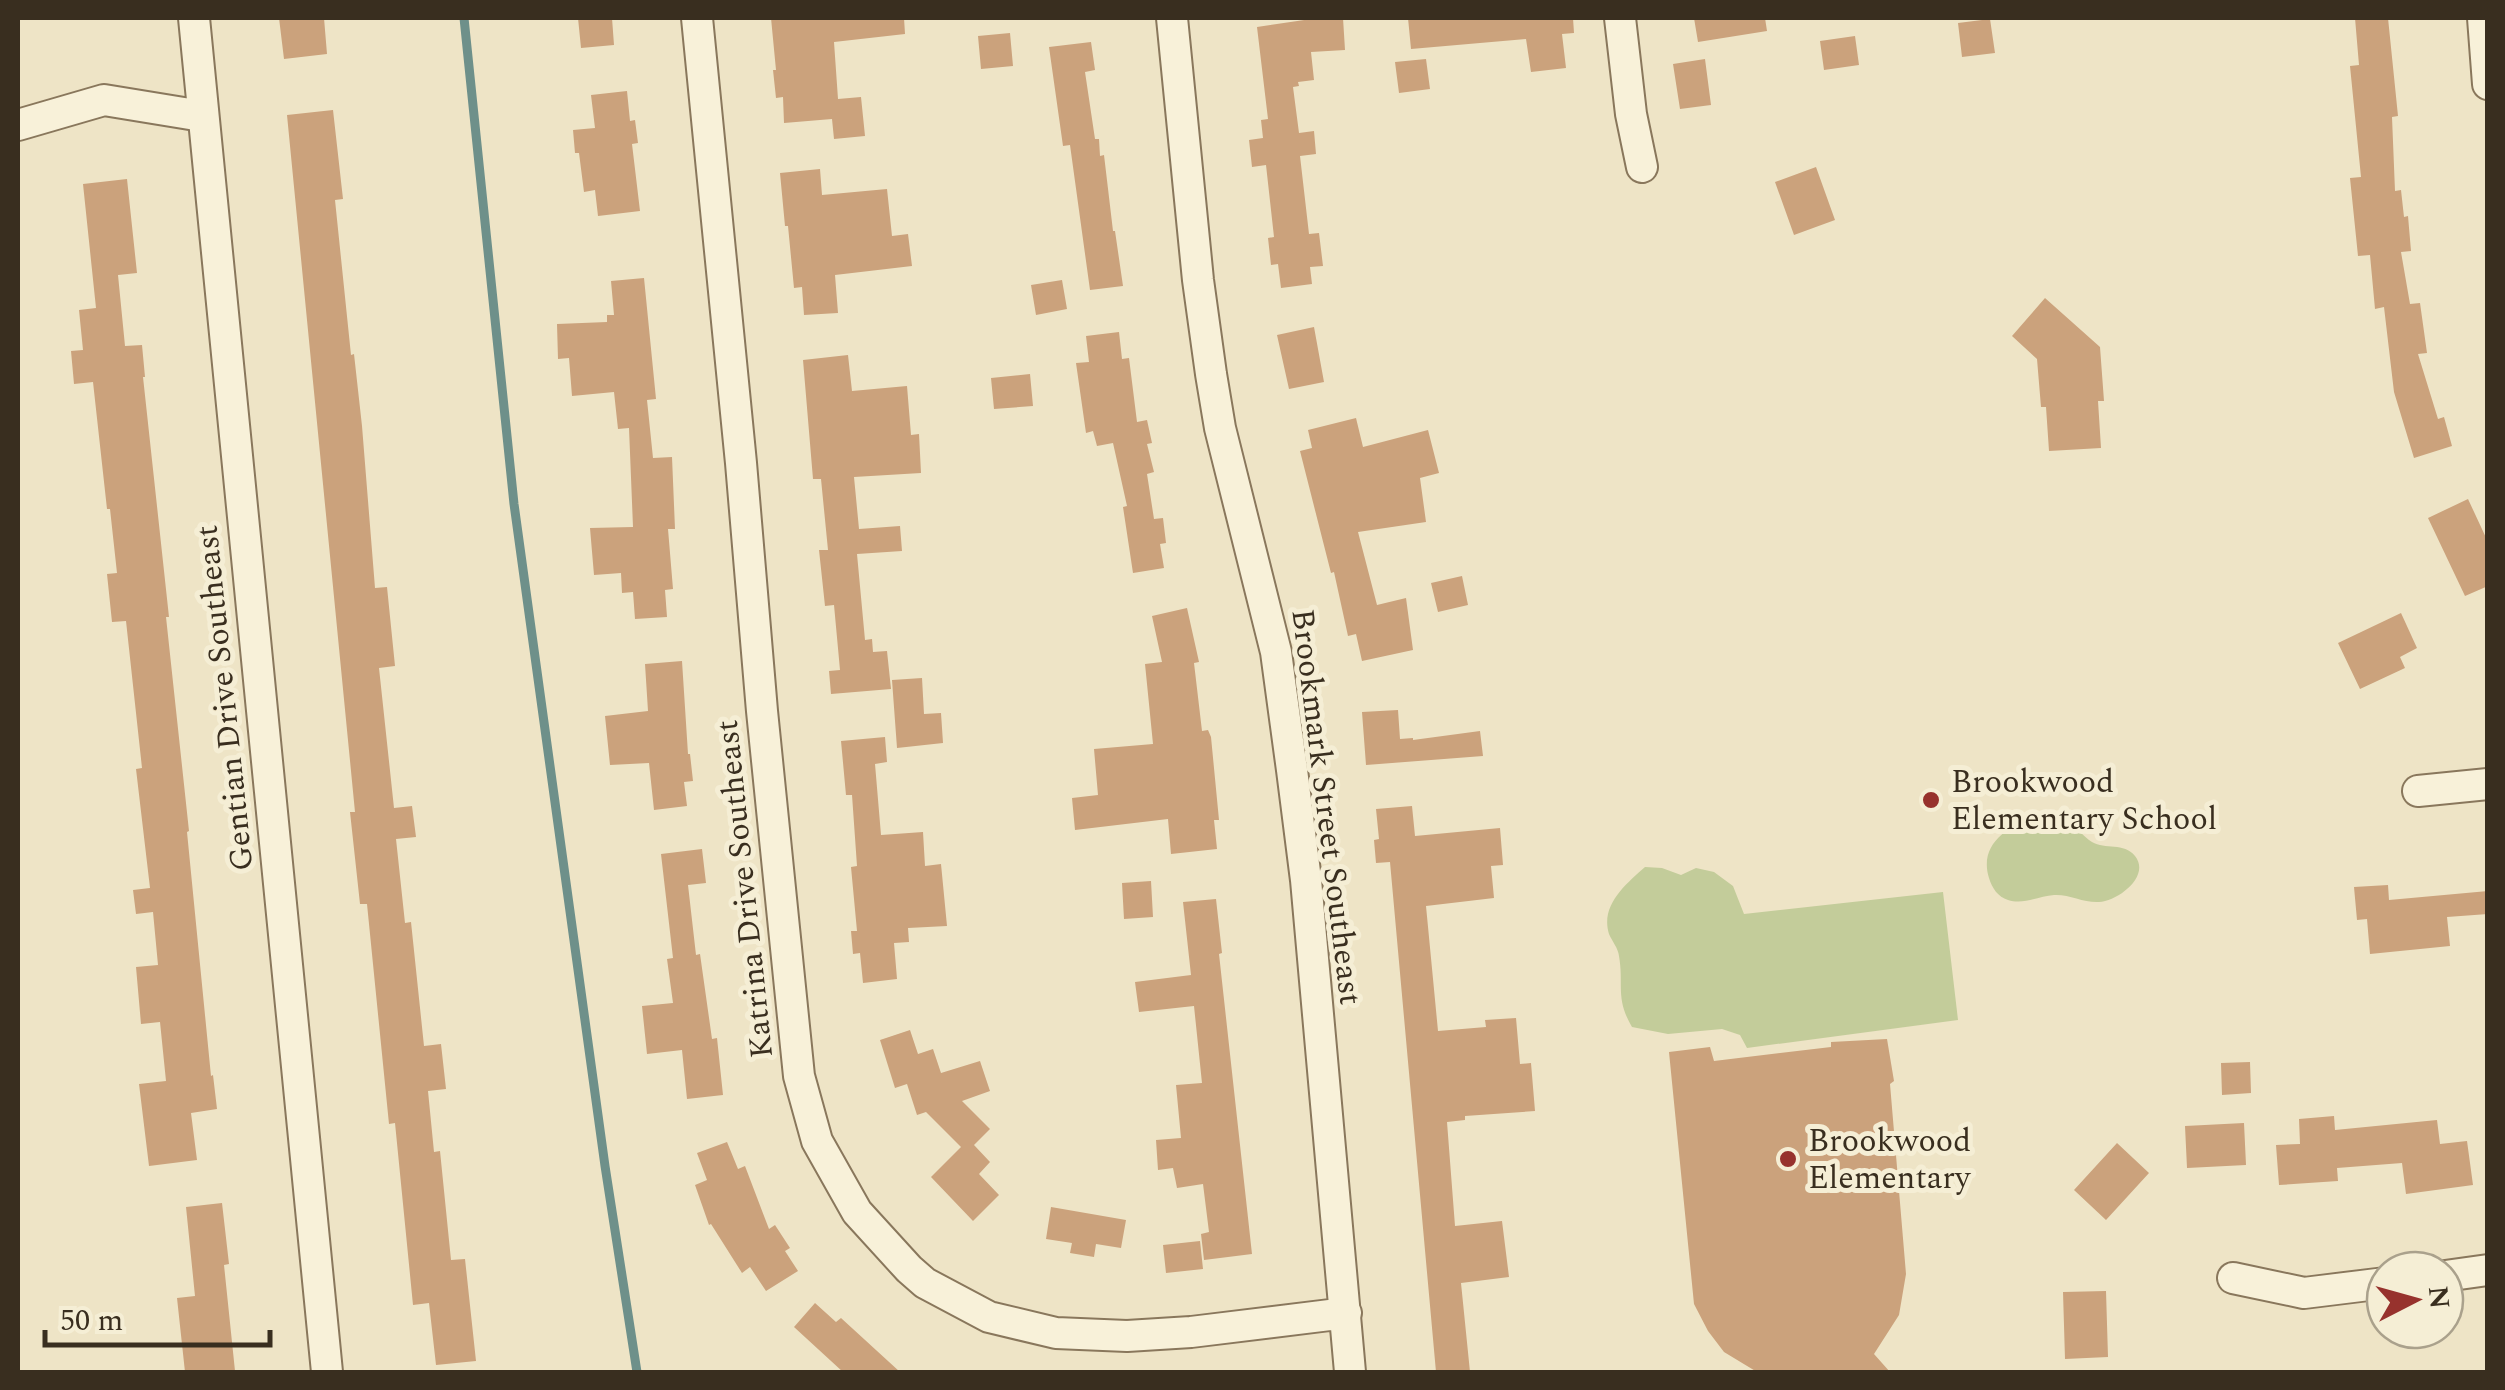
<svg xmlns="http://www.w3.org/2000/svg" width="2505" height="1390" font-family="Spectral,serif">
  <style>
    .green { fill: #c3cc9a }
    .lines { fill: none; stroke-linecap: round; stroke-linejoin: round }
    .stream { stroke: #6e908a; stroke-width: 9 }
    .building { fill: #cba27c }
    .minor-casing { stroke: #89775c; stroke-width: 34 }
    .minor { stroke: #f8f1d9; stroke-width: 30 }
    .poi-dot { fill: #97322d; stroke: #f5eed5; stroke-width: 4 }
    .labels { text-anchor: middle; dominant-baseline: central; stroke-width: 10; stroke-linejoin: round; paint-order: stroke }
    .street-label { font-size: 32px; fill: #392e1f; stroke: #f5eed5 }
    .poi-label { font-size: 32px; fill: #392e1f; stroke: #f5eed5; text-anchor: start }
  </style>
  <rect width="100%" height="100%" fill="#eee4c6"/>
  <!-- green -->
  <path class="green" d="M2048 814C2070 816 2076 831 2092 842 2105 850 2124 842 2135 856 2151 876 2118 901 2099 902 2084 903 2069 894 2054 895 2039 896 2024 905 2008 900 1998 897 1992 888 1989 878 1977 840 2017 820 2048 814Z
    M1645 867 1662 868 1681 875 1696 868 1714 872 1733 886 1744 914 1943 892 1958 1020 1747 1048 1740 1035 1722 1029 1668 1034 1632 1027C1615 998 1624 985 1619 956 1618 948 1612 941 1609 934 1600 905 1626 884 1645 867Z"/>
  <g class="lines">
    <!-- stream -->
    <path class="stream" d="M464 18 514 504 605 1166 637 1372"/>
  </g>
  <!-- building -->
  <path class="building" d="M279 18H324L327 54 284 59Z
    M578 18H612L614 45 581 48Z
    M771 18H904L905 34 834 42 838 99 861 97 865 136 834 139 832 119 784 123 783 97 776 98 773 70H776Z
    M1343 18 1345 50 1311 52 1314 80 1298 82 1299 86 1293 87 1299 133 1314 131 1316 154 1300 156 1309 234 1319 233 1323 266 1310 267 1312 284 1281 288 1278 264 1271 265 1268 238 1274 237 1266 165 1252 167 1249 140 1263 138 1261 120 1268 119 1257 27 1311 19Z
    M1408 18H1573L1574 33 1562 34 1566 68 1531 72 1526 39 1411 49Z
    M1694 18H1765L1767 31 1698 42Z
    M2355 18H2388L2398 116 2392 117 2395 191 2401 190 2404 217 2408 216 2411 251 2401 252 2410 304 2420 303 2427 353 2418 354 2438 419 2444 417 2452 446 2414 458 2394 392 2384 307 2375 309 2370 255 2358 256 2350 178 2361 177 2350 66 2359 65Z
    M1990 19 1995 53 1962 57 1958 23Z
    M1010 33 1013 66 981 69 978 36Z
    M1855 36 1859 65 1824 70 1820 41Z
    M1091 42 1095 70 1085 72 1095 139H1099L1100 156 1104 155 1113 231H1115L1123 286 1090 290 1070 145 1063 146 1049 47Z
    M1426 59 1430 89 1399 93 1395 62Z
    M1705 59 1711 105 1680 109 1673 64Z
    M627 91 630 121 635 120 638 143 632 144 640 211 598 216 595 190 584 192 579 153H575L573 130 595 128 591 95Z
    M333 110 343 199 335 200 351 355 354 354 362 426 375 588 387 587 395 666 379 668 394 808 412 806 416 837 396 839 405 923 411 922 424 1046 441 1044 446 1089 428 1091 434 1152 440 1151 451 1260 465 1259 476 1361 436 1365 429 1303 413 1305 395 1123 389 1124 367 904H360L350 812H355L287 115Z
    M1816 167 1835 220 1794 235 1775 182Z
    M820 169 822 195 887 189 892 236 908 234 912 266 835 275 838 313 804 315 802 287 794 288 788 226H785L780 173Z
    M127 179 137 273 118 275 125 346 142 345 145 377H143L169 617H166L189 831 187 832 211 1076 213 1075 217 1109 191 1113 197 1160 149 1166 139 1084 166 1081 160 1022 141 1024 136 967 158 965 153 912 136 914 133 890 150 888 136 769 142 768 126 621 112 622 107 574 117 573 110 509H107L93 382 74 384 71 351 83 350 79 310 96 308 83 184Z
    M644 278 656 399 647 400 653 458 672 457 675 529H668L673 589 665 590 667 617 635 619 633 592 622 593 621 573 594 575 590 528 633 527 629 428 618 429 614 392 572 396 569 358 558 359 557 324 607 322V315H614L611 281Z
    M1062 280 1067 309 1036 315 1031 285Z
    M2045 298 2100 347 2104 401H2098L2101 448 2049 451 2046 407H2041L2037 359 2012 336Z
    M1314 327 1324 382 1289 389 1277 335Z
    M1119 332 1122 359 1129 358 1137 422 1147 420 1152 443 1147 444 1154 472 1147 474 1154 519 1163 518 1166 543 1160 544 1164 568 1133 573 1123 507 1127 506 1113 443 1097 446 1093 431 1086 433 1076 363 1089 362 1086 336Z
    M848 355 852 391 907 386 911 435 919 434 921 473 854 477 859 529 900 526 902 551 857 554 865 640 872 639 873 652 887 651 891 689 831 694 829 671 840 670 834 605 825 606 819 550H828L821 479H813L803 360Z
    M1030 374 1033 406 994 409 991 378Z
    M1356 418 1363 447 1428 430 1439 473 1420 478 1426 522 1358 532 1377 605 1406 598 1413 650 1362 661 1356 634 1348 636 1334 572 1331 573 1300 451 1312 448 1308 430Z
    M2468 499 2488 542V586L2465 596 2428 518Z
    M1462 576 1468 605 1438 612 1431 583Z
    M1187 608 1199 662 1194 663 1202 731 1208 730 1211 737 1219 820H1214L1217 849 1171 854 1168 819 1075 830 1072 798 1098 795 1094 749 1153 744 1145 664 1162 662 1152 616Z
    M2401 613 2417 648 2400 657 2405 668 2360 689 2338 643Z
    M682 661 688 754H690L693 781 684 782 687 806 654 810 649 763 610 765 605 716 648 711 645 664Z
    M922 678 924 714 941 713 943 743 897 748 892 680Z
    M1398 710 1400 739 1413 738V740L1480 731 1483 756 1366 765 1362 712Z
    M885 737 887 762 875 764 881 835 923 832 925 866 941 864 947 926 908 928 909 942 894 943 897 979 863 983 860 953 853 954 851 931H857L851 867 857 866 852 795H846L841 741Z
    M1412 806 1415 836 1500 828 1503 865 1491 866 1494 898 1426 906 1438 1031 1486 1027 1485 1020 1516 1018 1520 1064 1531 1063 1535 1111 1465 1116V1120L1447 1122 1455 1226 1502 1221 1509 1277 1461 1283 1470 1372H1436L1390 862 1376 863 1374 840 1379 839 1376 809Z
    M702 849 706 883 688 885 696 955 700 954 712 1039 717 1038 723 1095 687 1099 682 1050 647 1054 642 1006 673 1003 667 959 673 958 661 854Z
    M1151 881 1153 917 1124 919 1122 883Z
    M2388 885 2389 900 2488 891V914L2447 917 2450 946 2370 954 2367 919 2357 920 2354 887Z
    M1216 899 1222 953 1219 954 1252 1254 1204 1260 1201 1234 1209 1232 1203 1184 1177 1188 1173 1168 1158 1170 1156 1140 1181 1138 1176 1085 1202 1083 1194 1006 1139 1012 1135 982 1191 975 1183 902Z
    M910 1030 918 1054 933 1049 941 1073 980 1061 990 1091 962 1101 990 1129 974 1145 990 1162 979 1174 999 1195 973 1221 931 1177 961 1147 926 1112 917 1115 907 1084 895 1088 880 1040Z
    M1887 1039 1894 1081 1890 1084 1906 1274 1899 1315 1874 1354 1890 1372H1757L1724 1352 1708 1331 1694 1304 1669 1052 1710 1047 1714 1061 1831 1047V1042Z
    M2250 1062 2251 1093 2222 1095 2221 1063Z
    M2334 1116 2335 1130 2437 1120 2440 1144 2467 1141 2473 1185 2406 1194 2402 1163 2337 1168 2338 1181 2279 1185 2276 1145 2300 1144 2299 1119Z
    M2244 1123 2246 1165 2187 1168 2185 1126Z
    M727 1142 738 1169 745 1166 769 1229 775 1225 790 1248 785 1251 798 1271 766 1291 750 1267 742 1273 711 1224 709 1225 695 1185 707 1180 697 1153Z
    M2117 1143 2149 1173 2106 1220 2074 1190Z
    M222 1203 229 1264 224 1265 235 1371 185 1372 177 1298 195 1296 186 1207Z
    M1051 1207 1126 1220 1121 1248 1096 1244 1094 1257 1070 1253 1072 1243 1046 1239Z
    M1200 1241 1203 1269 1166 1273 1163 1245Z
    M2106 1291 2108 1357 2065 1359 2063 1292Z
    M815 1303 836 1322 841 1318 900 1372H843L794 1327Z"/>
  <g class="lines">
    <!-- minor casing -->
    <g class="minor-casing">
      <path id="minor" d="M194 18 327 1372
        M697 18 741 463 762 711 799 1076 817 1141 857 1212 909 1269 925 1283 989 1317 1056 1333 1127 1336 1191 1332 1346 1313
        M1172 18 1198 280 1211 374 1220 428 1276 652 1292 770 1306 880 1350 1372
        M1620 18 1631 114 1642 167
        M2483 18 2488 84
        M18 125 104 100 202 116
        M2418 791 2488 784
        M2445 1276 2488 1270
        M2233 1278 2304 1293 2385 1283"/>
    </g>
    <!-- minor -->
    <use href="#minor" class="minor"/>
  </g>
  <!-- markers -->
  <g class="poi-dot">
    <circle cx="1931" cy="800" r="10"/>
    <circle cx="1788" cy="1159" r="10"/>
  </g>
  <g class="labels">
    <!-- street labels -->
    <g class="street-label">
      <text transform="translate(225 698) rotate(-96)">Gentian Drive Southeast</text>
      <text transform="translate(1326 807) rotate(83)">Brookmark Street Southeast</text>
      <text transform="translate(745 889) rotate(-96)">Katrina Drive Southeast</text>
    </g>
    <!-- poi labels -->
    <g class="poi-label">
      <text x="1951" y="782">Brookwood<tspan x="1951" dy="37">Elementary School</tspan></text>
      <text x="1808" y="1141">Brookwood<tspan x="1808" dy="37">Elementary</tspan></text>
    </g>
  </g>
  <!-- border -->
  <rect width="2505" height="1390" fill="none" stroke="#392e1f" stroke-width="40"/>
  <!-- north arrow -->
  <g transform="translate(2415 1300) rotate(84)"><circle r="48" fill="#f5eed5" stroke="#aaa18c" stroke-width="2.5"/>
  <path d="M0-8L18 38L0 25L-18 38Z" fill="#97322d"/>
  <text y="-15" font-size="28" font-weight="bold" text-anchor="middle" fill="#392e1f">N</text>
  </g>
  <!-- scale -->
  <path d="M45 1330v15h225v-15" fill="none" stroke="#392e1f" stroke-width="5"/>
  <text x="60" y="1330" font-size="30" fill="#392e1f" stroke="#f5eed5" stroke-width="8" paint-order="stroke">50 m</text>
</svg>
